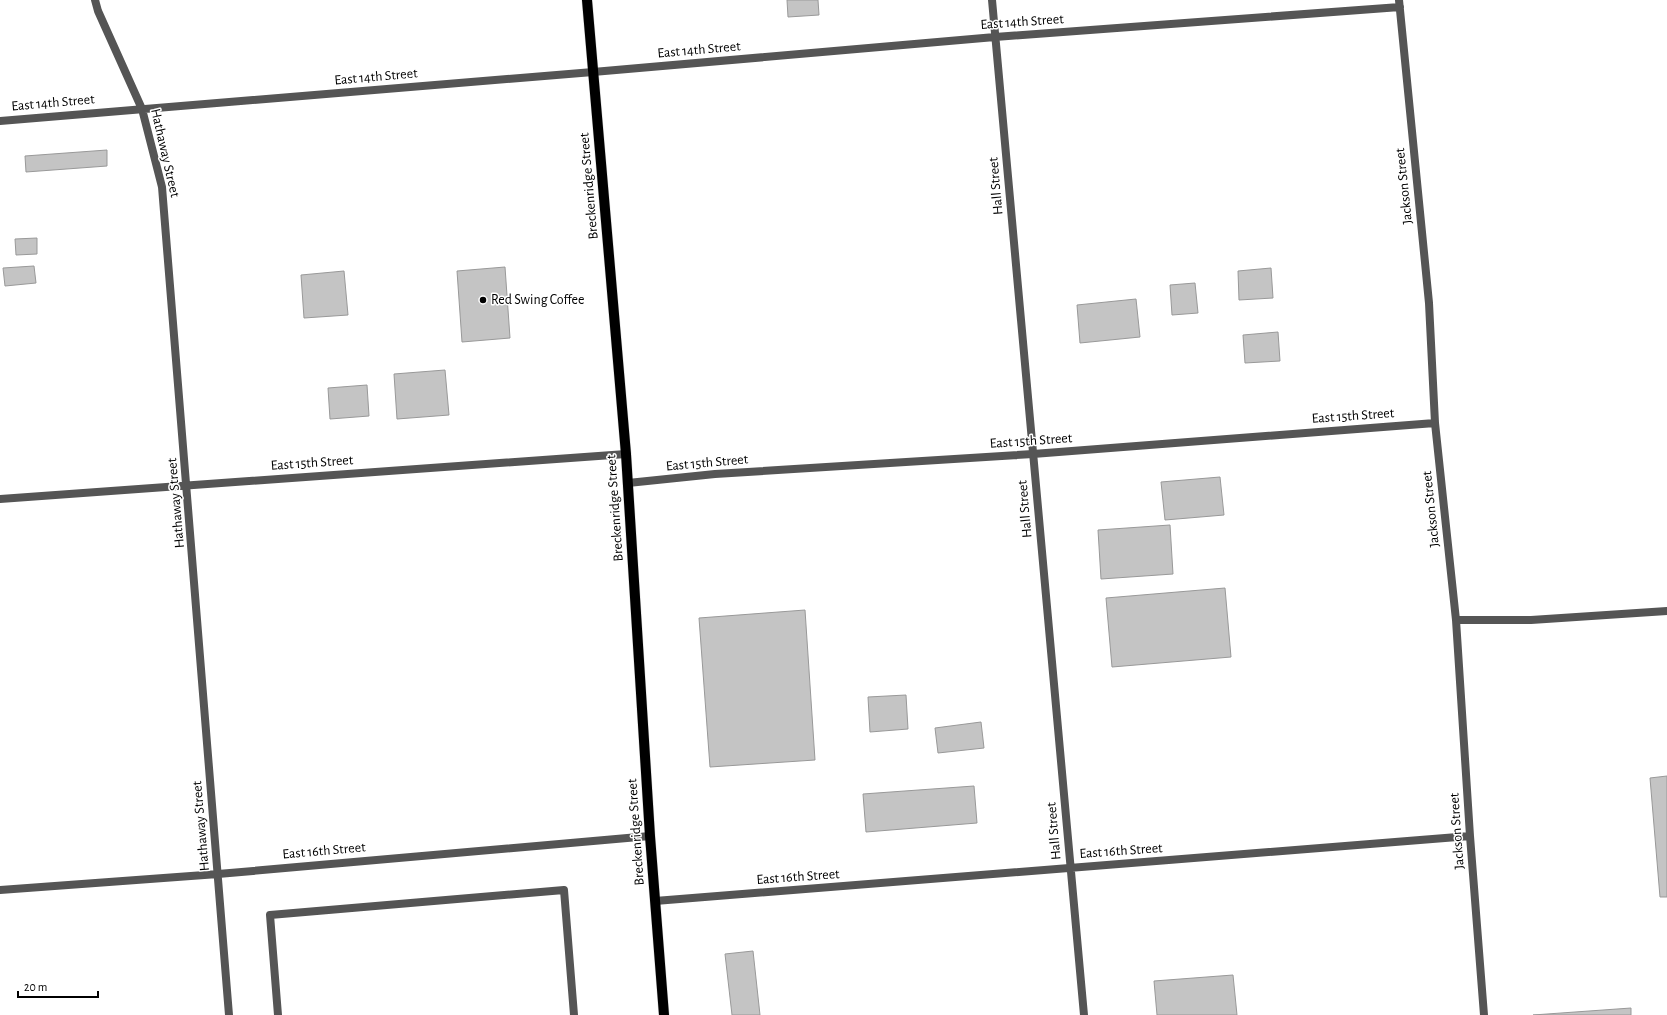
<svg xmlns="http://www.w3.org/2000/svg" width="1667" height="1015" font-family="'Alegreya Sans',sans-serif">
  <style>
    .building { fill: #c4c4c4; stroke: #999 }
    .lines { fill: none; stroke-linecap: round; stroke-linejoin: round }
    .primary-casing { stroke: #dbdbdb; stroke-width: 11 }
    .lane { stroke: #555; stroke-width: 8 }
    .street { stroke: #555; stroke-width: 8 }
    .primary { stroke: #000; stroke-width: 10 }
    .poi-dot { fill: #000; stroke: #fff; stroke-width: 1.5 }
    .labels { text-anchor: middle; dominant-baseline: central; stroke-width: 3; stroke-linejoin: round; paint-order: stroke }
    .street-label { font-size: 14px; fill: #000; stroke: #fff }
    .poi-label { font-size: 14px; fill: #000; stroke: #fff; text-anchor: start }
  </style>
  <rect width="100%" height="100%" fill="#fff"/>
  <!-- building -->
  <path class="building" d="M787 0H818L819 15 788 17Z
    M107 150V166L26 172 25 156Z
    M37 238V254L16 255 15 239Z
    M34 266 36 283 5 286 3 268Z
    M505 267 510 338 462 342 457 271Z
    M1271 268 1273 298 1239 300 1238 271Z
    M344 271 348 315 304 318 301 275Z
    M1195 283 1198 313 1172 315 1170 285Z
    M1136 299 1140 337 1080 343 1077 305Z
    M1278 332 1280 361 1245 363 1243 335Z
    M445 370 449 415 397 419 394 374Z
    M367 385 369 416 330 419 328 388Z
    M1220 477 1224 515 1165 520 1161 482Z
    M1170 525 1173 574 1101 579 1098 530Z
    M1225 588 1231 657 1112 667 1106 598Z
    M805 610 815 760 710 767 699 618Z
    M906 695 908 729 870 732 868 697Z
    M981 722 984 748 938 753 935 728Z
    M1667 776V897H1660L1650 778Z
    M974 786 977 823 866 832 863 794Z
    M753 951 760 1015H732L725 954Z
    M1233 975 1237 1015H1157L1154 981Z
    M1631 1008V1015H1533Z"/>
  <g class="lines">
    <!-- primary casing -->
    <g class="primary-casing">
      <path id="primary" d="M587 0 626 454 650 836 664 1015"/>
    </g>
    <!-- lane -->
    <path class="lane" d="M278 1015 270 915 564 890 574 1015"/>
    <!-- street -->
    <path class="street" d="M95 0 98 11 142 109 162 187 229 1015
      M992 0 1084 1015
      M1399 0 1429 303 1435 423 1456 620 1470 836 1484 1015
      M0 121 593 72 995 37 1400 7
      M628 483 715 474 1033 454 1435 423
      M0 499 626 454
      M1456 620H1531L1667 611
      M0 890 218 874 650 836
      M655 901 1470 836"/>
    <!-- primary -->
    <use href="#primary" class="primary"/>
  </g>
  <!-- markers -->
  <circle class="poi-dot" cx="483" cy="300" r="4"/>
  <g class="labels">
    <!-- street labels -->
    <g class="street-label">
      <text transform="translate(1022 22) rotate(-4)">East 14th Street</text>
      <text transform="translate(699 50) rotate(-5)">East 14th Street</text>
      <text transform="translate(376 77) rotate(-5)">East 14th Street</text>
      <text transform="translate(53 103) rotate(-5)">East 14th Street</text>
      <text transform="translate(165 153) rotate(77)">Hathaway Street</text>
      <text transform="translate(589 186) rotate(-95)">Breckenridge Street</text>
      <text transform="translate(996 186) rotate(-95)">Hall Street</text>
      <text transform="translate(1404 186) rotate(-96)">Jackson Street</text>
      <text transform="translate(1353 416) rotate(-4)">East 15th Street</text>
      <text transform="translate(1031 441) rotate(-4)">East 15th Street</text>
      <text transform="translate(312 463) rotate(-4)">East 15th Street</text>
      <text transform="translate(707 463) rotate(-5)">East 15th Street</text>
      <text transform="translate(176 503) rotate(-95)">Hathaway Street</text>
      <text transform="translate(615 508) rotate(-94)">Breckenridge Street</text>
      <text transform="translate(1025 509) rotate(-95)">Hall Street</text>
      <text transform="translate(1431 509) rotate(-96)">Jackson Street</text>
      <text transform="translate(201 826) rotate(-95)">Hathaway Street</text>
      <text transform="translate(1054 831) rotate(-95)">Hall Street</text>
      <text transform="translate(1457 831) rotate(-94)">Jackson Street</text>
      <text transform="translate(636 832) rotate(-94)">Breckenridge Street</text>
      <text transform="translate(324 851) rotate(-5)">East 16th Street</text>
      <text transform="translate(1121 851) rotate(-4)">East 16th Street</text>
      <text transform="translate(798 877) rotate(-4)">East 16th Street</text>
    </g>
    <!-- poi labels -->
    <g class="poi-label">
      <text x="491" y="300">Red Swing Coffee</text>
    </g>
  </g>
  <!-- scale -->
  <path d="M18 991v6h80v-6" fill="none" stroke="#000000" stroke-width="2"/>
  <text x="24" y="991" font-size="12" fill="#000000" stroke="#ffffff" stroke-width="3" paint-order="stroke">20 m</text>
</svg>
